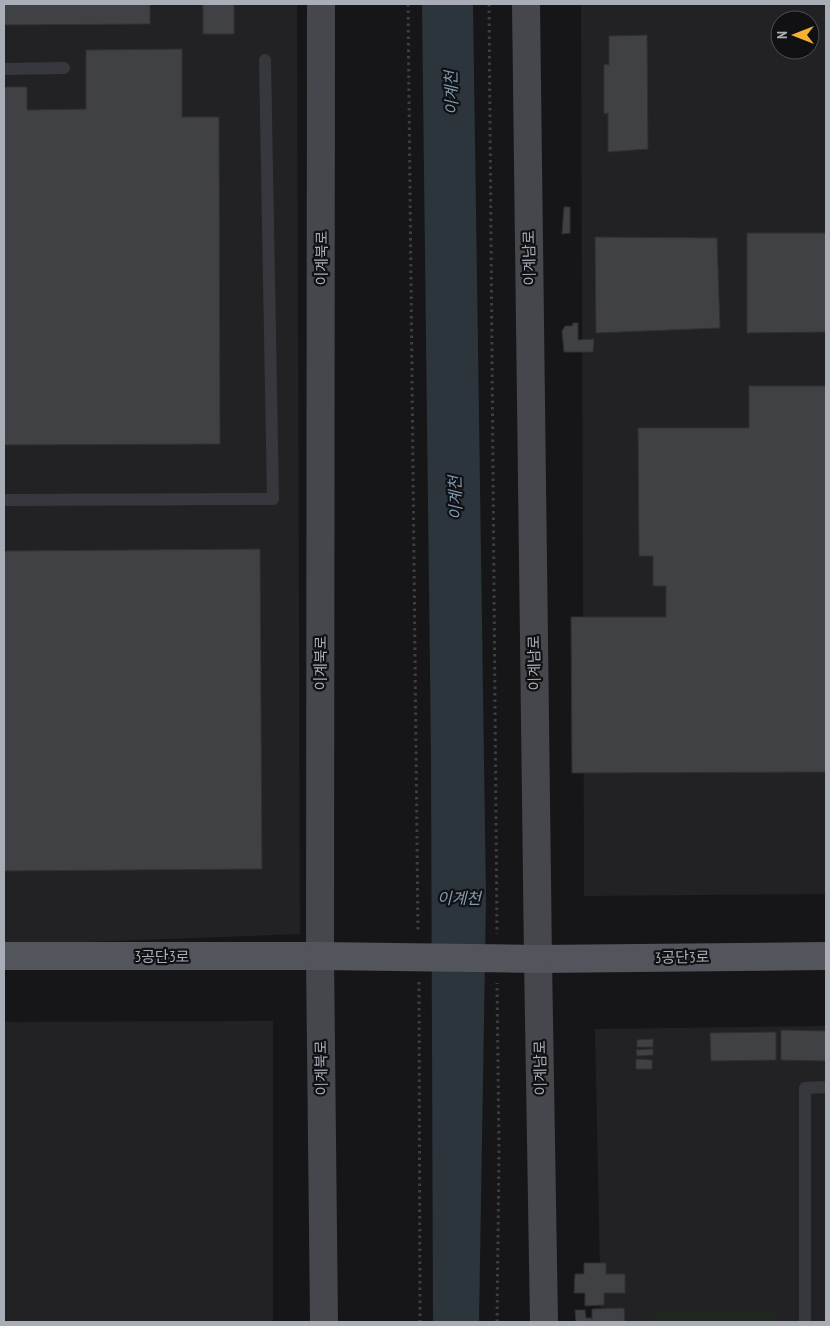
<svg xmlns="http://www.w3.org/2000/svg" width="830" height="1326" font-family="'PT Sans Narrow','Noto Sans KR',sans-serif">
  <style>
    .built { fill: #222225; fill-rule: evenodd }
    .green { fill: #1e261f }
    .water { fill: #2c353c }
    .building { fill: #404145; stroke: #303034 }
    .lines { fill: none; stroke-linecap: round; stroke-linejoin: round }
    .path { stroke: #3d3f44; stroke-width: 3; stroke-dasharray: 2.5 4; stroke-linecap: butt }
    .lane { stroke: #37383d; stroke-width: 12 }
    .secondary { stroke: #45474d; stroke-width: 28 }
    .primary { stroke: #53555c; stroke-width: 28 }
    .primary-bridge { stroke: #53555c; stroke-width: 28 }
    .labels { text-anchor: middle; dominant-baseline: central; stroke-width: 4.5; stroke-linejoin: round; paint-order: stroke }
    .street-label { font-size: 15px; fill: #a8adb8; stroke: #111113 }
    .water-label { font-size: 16px; font-style: italic; fill: #7f9bb3; stroke: #111113 }
  </style>
  <rect width="100%" height="100%" fill="#161618"/>
  <!-- built -->
  <path class="built" d="M4 4H297L300 934 4 945Z
    M581 4H826V894L584 896ZM780 20H810V50H780Z
    M273 1021V1322H4V1022Z
    M826 1026V1322H601L595 1029Z"/>
  <!-- green -->
  <path class="green" d="M776 1311V1322H651V1312Z"/>
  <!-- water -->
  <path class="water" d="M422 4H473L486 898 479 1322H433L431 755Z"/>
  <!-- building -->
  <path class="building" d="M4 4H150V24L4 25Z
    M203 4H234V34H203Z
    M647 35 648 149 608 152V113L604 114V64L609 65V36Z
    M182 49V117H219L220 444 4 445V87H27V110L86 109V50Z
    M564 207H570V233L562 234Z
    M747 233H826V332L747 333Z
    M595 237 717 238 720 328 596 333Z
    M573 323H578V340L594 339 593 352H564L562 331 565 326H572Z
    M749 386H826V772L572 773 571 617H666V586H653V556H639L638 428H749Z
    M260 549 262 869 4 871V551Z
    M781 1030 826 1031V1061L781 1060Z
    M776 1032V1060L711 1061 710 1033Z
    M653 1039V1047H637V1040Z
    M653 1049V1055L637 1056 636 1050Z
    M636 1059 652 1060V1069H636Z
    M584 1263H606V1274H625V1293H604V1305L585 1306V1293H574L575 1274H584Z
    M624 1308 625 1322H592V1309Z
    M575 1310H585L586 1318H592V1322H576Z"/>
  <g class="lines">
    <!-- path -->
    <path class="path" d="M408 4 418 933
      M489 4 497 934
      M419 982 420 1322
      M497 1322 499 1151 497 983"/>
    <!-- lane -->
    <path class="lane" d="M4 69 64 68
      M4 500 273 499 265 60
      M805 1322V1088L826 1087"/>
    <!-- secondary -->
    <path class="secondary" d="M321 4 320 956 324 1322
      M526 4 538 959 544 1322"/>
    <!-- primary -->
    <path class="primary" d="M4 956H320
      M538 959 826 956"/>
    <!-- primary-bridge -->
    <path class="primary-bridge" d="M320 956 538 959"/>
  </g>
  <g class="labels">
    <!-- street labels -->
    <g class="street-label">
      <text transform="translate(321 258) rotate(-90)">이계북로</text>
      <text transform="translate(529 258) rotate(-91)">이계남로</text>
      <text transform="translate(320 663) rotate(-90)">이계북로</text>
      <text transform="translate(534 663) rotate(-91)">이계남로</text>
      <text x="162" y="956">3공단3로</text>
      <text transform="translate(682 957) rotate(-1)">3공단3로</text>
      <text transform="translate(321 1068) rotate(-91)">이계북로</text>
      <text transform="translate(540 1068) rotate(-91)">이계남로</text>
    </g>
    <!-- water labels -->
    <g class="water-label">
      <text transform="translate(451 93) rotate(-91)">이계천</text>
      <text transform="translate(455 498) rotate(-91)">이계천</text>
      <text x="459" y="898">이계천</text>
    </g>
  </g>
  <!-- border -->
  <rect width="830" height="1326" fill="none" stroke="#a8adb8" stroke-width="10"/>
  <!-- north arrow -->
  <g transform="translate(795 35) rotate(270)"><circle r="24" fill="#111113" stroke="#4d4f55"/>
  <path d="M0-4L9 19L0 12L-9 19Z" fill="#f2b134"/>
  <text y="-8" font-size="14" font-weight="bold" text-anchor="middle" fill="#a8adb8">N</text>
  </g>
</svg>
